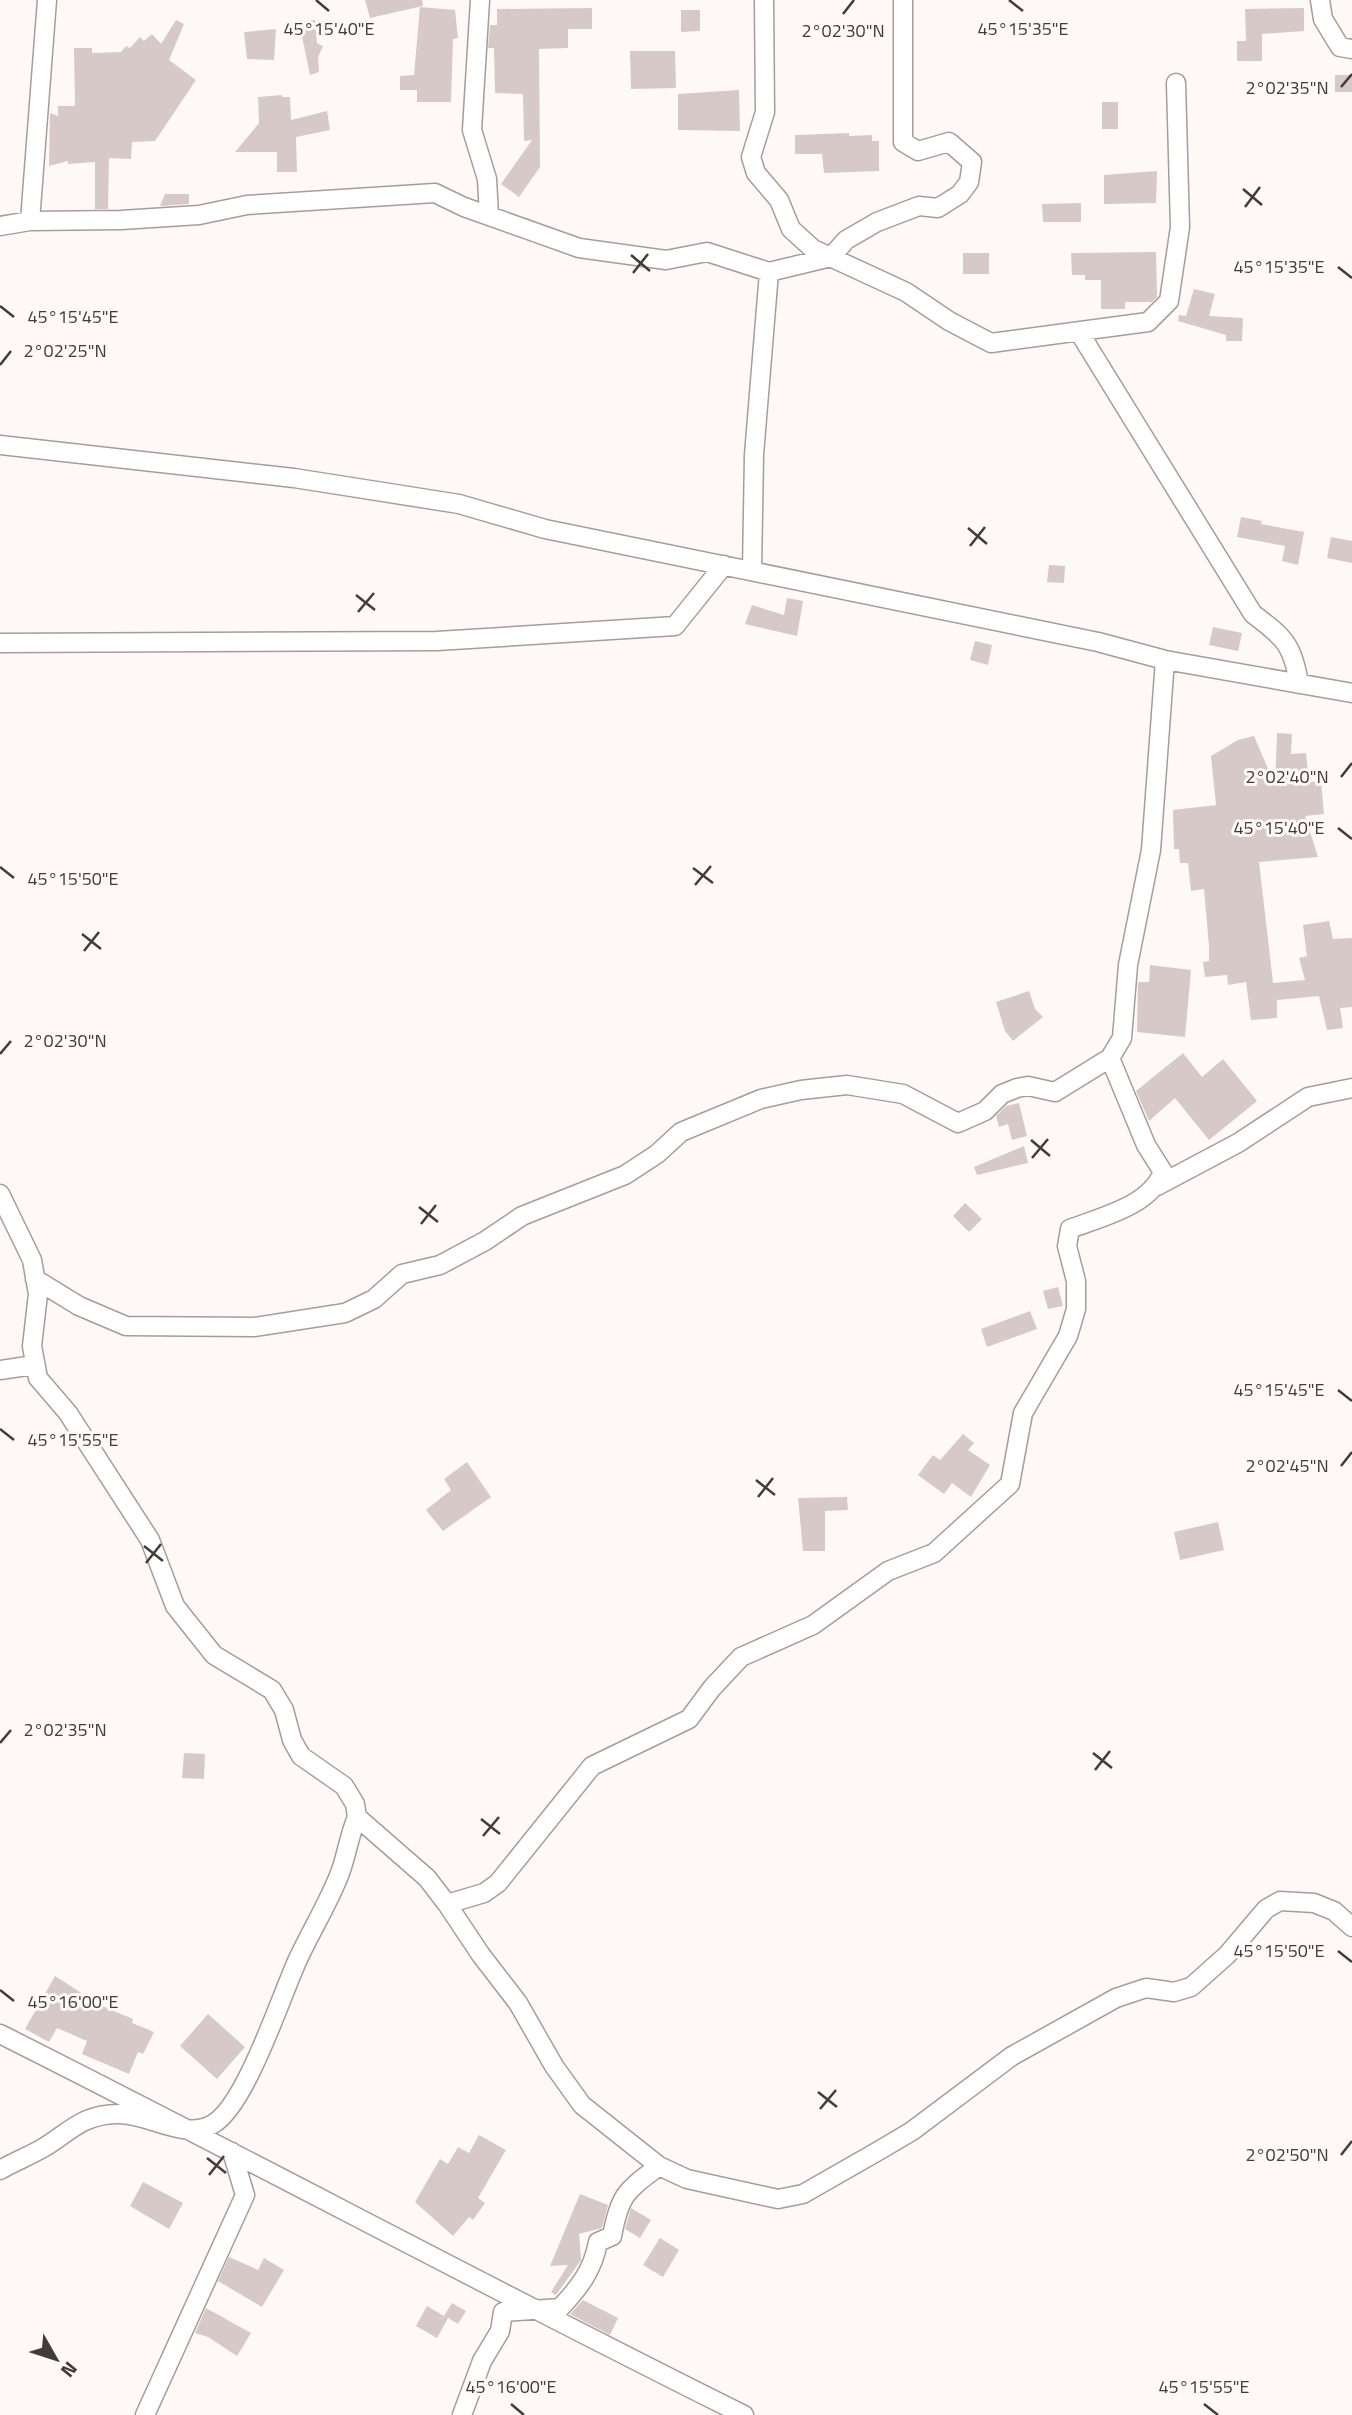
<svg xmlns="http://www.w3.org/2000/svg" width="1352" height="2415" font-family="'Titillium Web',sans-serif">
  <style>
    .building { fill: #d7c9c8 }
    .lines { fill: none; stroke-linecap: round; stroke-linejoin: round }
    .minor-casing { stroke: #a89c98; stroke-width: 21 }
    .minor { stroke: #fff; stroke-width: 18 }
    .ticks { fill: none; stroke: #413c3a; stroke-width: 2.5 }
    .ticks-label { font-size: 18px; text-anchor: middle; fill: #413c3a; stroke: #fef9f7; stroke-width: 6; stroke-linejoin: round; paint-order: stroke }
  </style>
  <rect width="100%" height="100%" fill="#fef9f7"/>
  <!-- building -->
  <path class="building" d="M365 0H422L423 6 370 18Z
    M420 7 455 10 458 38 453 39 451 102H417V90H400V76L414 75Z
    M592 8V29H568V48L539 49 540 167 519 197 501 184 532 140 524 141 523 94 495 93 494 48H488L490 25H497V9Z
    M1304 8V31L1262 34V61H1237V41H1246L1245 9Z
    M681 10H700V31L681 32Z
    M176 20 184 24 169 60 196 80 155 141 132 142 131 159 109 158 108 209H95V162L68 164V161L49 166 50 113 58 116V106H75L74 48H92V53L121 52 126 46 130 48 140 37 144 41 152 34 161 44Z
    M315 20 317 43 323 46 318 57 319 72 310 75 299 22Z
    M276 29 274 60 247 59 244 32Z
    M630 51H675L676 88 631 89Z
    M1335 75H1352V92H1335Z
    M739 90 740 131 678 130V94Z
    M282 95V97H290L291 120 327 111 330 130 296 137 297 172H277V152H235L259 123 258 97Z
    M1102 102H1118V129H1102Z
    M849 133V136L872 135V141H879V171L824 173 822 154H795V135Z
    M1157 171 1156 203 1104 204V175Z
    M165 194H189V204L160 206Z
    M1081 203V222H1043L1042 204Z
    M1156 252 1157 297 1152 302H1125V309H1101V280H1085V275H1072L1071 253Z
    M963 253H989V274H963Z
    M1194 289 1215 294 1209 316 1243 318 1242 341H1226V335L1178 321 1179 315 1186 316Z
    M1241 517 1262 521 1261 524 1304 532 1298 565 1282 561 1285 546 1237 537Z
    M1331 537 1352 541V563L1327 558Z
    M1049 565 1065 566 1064 583 1047 582Z
    M787 598 803 601 797 636 745 624 752 605 784 615Z
    M1213 627 1242 633 1238 651 1209 645Z
    M975 641 992 645 988 665 970 660Z
    M1277 733 1292 734 1291 754 1306 753 1309 782 1321 781 1324 814 1305 816 1318 857 1259 862 1273 983 1305 980 1299 958 1307 956 1303 925 1329 921 1333 939 1352 938V1007L1340 1008 1343 1028 1327 1030 1319 996 1277 1000V1018L1251 1020 1246 982 1228 985 1227 975 1205 977 1203 962 1209 961V946L1204 889 1191 891 1188 863H1180L1179 849H1174L1173 810 1216 805 1211 756 1238 740 1254 736 1275 785Z
    M1150 965 1191 970 1185 1037 1137 1032 1138 982H1149Z
    M1029 991 1035 1009 1043 1017 1013 1041 1005 1031 996 1002Z
    M1183 1053 1202 1077 1223 1059 1257 1101 1209 1140 1175 1098 1149 1121 1136 1091Z
    M1019 1103 1027 1136 1012 1140 1008 1124 999 1127 996 1116 1006 1106Z
    M1024 1146 1028 1163 977 1175 974 1167Z
    M965 1203 982 1219 969 1232 953 1216Z
    M1058 1287 1063 1306 1048 1309 1043 1291Z
    M1030 1311 1037 1329 987 1347 981 1329Z
    M963 1434 974 1443 968 1450 990 1465 971 1497 952 1483 944 1494 918 1475 933 1455 940 1460Z
    M467 1462 491 1497 443 1531 426 1510 451 1490 444 1479Z
    M847 1497 848 1510 825 1511V1551H803L798 1498Z
    M1218 1522 1224 1550 1180 1560 1174 1532Z
    M184 1753 205 1754 204 1779 182 1778Z
    M55 1976 100 2005 133 2019 132 2023 154 2032 143 2054 138 2052 129 2074 82 2054 87 2041 57 2028 49 2042 25 2029Z
    M208 2014 245 2047 217 2079 180 2046Z
    M479 2135 506 2150 478 2198 485 2203 473 2220 469 2217 453 2236 415 2202 440 2159 448 2164 458 2147 469 2153Z
    M143 2182 183 2203 169 2229 130 2206Z
    M580 2194 608 2205 602 2228 579 2234 581 2260 556 2295 551 2292 568 2265 550 2266Z
    M631 2208 651 2220 640 2238 625 2229Z
    M660 2238 679 2250 663 2277 643 2265Z
    M229 2257 258 2270 264 2258 284 2270 262 2307 218 2281Z
    M583 2300 618 2318 610 2335 570 2314Z
    M452 2303 466 2311 458 2324 448 2318 437 2338 416 2326 427 2306 444 2316Z
    M206 2308 251 2333 237 2356 208 2337 195 2333Z"/>
  <g class="lines">
    <!-- minor casing -->
    <g class="minor-casing">
      <path id="minor" d="M480 0 472 130 487 179 489 215
        M764 0 765 112 751 157 756 173 779 200 791 229 813 249 906 292 949 321 991 343 1148 322 1169 301 1180 227 1176 83
        M1320 0 1323 19 1340 47 1352 49
        M30 221 47 0
        M0 226 30 221 121 220 199 215 247 205 435 193 464 207 579 248 666 260 707 252 769 272 831 257 846 240 877 222 919 206 938 208 960 194 969 182 972 162 949 142 918 151 903 142V0
        M1079 332 1253 614C1284 637 1293 645 1299 684
        M0 445 294 478 459 504 545 529 1098 642 1165 660 1352 693
        M752 571 754 455 769 272
        M0 643 437 641 675 626 724 565
        M1157 1186 1238 1143 1308 1097 1352 1088
        M0 1194 32 1260 38 1294 32 1346 38 1378 68 1413 150 1540 175 1606 214 1655 272 1690 284 1710 292 1740 301 1756 344 1786 355 1804 357 1817 427 1878 447 1904 481 1955 518 2003 554 2066 582 2105 659 2166 687 2179 778 2199 803 2194 880 2150 912 2131 1012 2056 1116 1998 1146 1988 1174 1992 1191 1987 1227 1955 1266 1909 1280 1901 1314 1903 1334 1911 1352 1927
        M35 1279 79 1306 126 1326 254 1327 345 1313 374 1299 402 1274 440 1265 485 1241 522 1216 625 1175 657 1154 681 1132 761 1099 801 1090 847 1085 903 1094 958 1123 985 1111 1002 1094 1017 1088 1028 1086 1055 1092 1110 1058
        M0 1370 34 1365
        M447 1904 484 1893 498 1883 592 1766 689 1719 712 1688 741 1657 813 1625 888 1571 934 1553 1010 1484 1023 1413 1068 1336 1076 1309V1281L1067 1246 1070 1229C1101 1217 1150 1206 1163 1172L1146 1145 1110 1058 1122 1038 1128 965 1151 850 1165 660
        M0 2034C249 2159 494 2291 744 2415
        M0 2170C14 2162 29 2156 43 2148 70 2132 82 2114 119 2114 149 2114 185 2141 213 2124 246 2105 281 1996 298 1959 311 1931 329 1902 340 1873 347 1854 349 1836 357 1817
        M145 2415 245 2195 232 2152
        M462 2415 482 2361 500 2331 503 2312 560 2308C579 2288 593 2270 598 2242L612 2236C620 2194 626 2191 659 2166"/>
    </g>
    <!-- minor -->
    <use href="#minor" class="minor"/>
  </g>
  <!-- ticks -->
  <path class="ticks" d="M316 0 329 11M1009 0 1023 11M843 14 854 0M1341 87 1352 74M1243 189 1262 205M1245 207 1260 187M631 255 650 271M1338 267 1352 278M633 273 648 254M0 306 14 317M0 365 11 351M968 528 987 544M970 546 985 527M356 595 375 610M358 612 374 593M1341 777 1352 763M1338 828 1352 839M0 867 14 878M693 868 713 883M695 885 711 866M82 934 101 949M84 951 99 932M0 1054 11 1041M1031 1140 1050 1156M1032 1158 1048 1139M419 1207 438 1222M421 1224 436 1205M1338 1390 1352 1401M0 1429 14 1440M1341 1466 1352 1452M756 1480 775 1495M758 1497 773 1478M144 1546 163 1561M146 1563 161 1544M0 1743 11 1730M1093 1753 1112 1768M1095 1770 1110 1751M481 1819 500 1834M483 1836 499 1817M1338 1951 1352 1962M0 1990 14 2001M818 2092 837 2107M820 2109 836 2090M1341 2155 1352 2141M207 2158 226 2173M209 2175 224 2156M511 2404 524 2415M1204 2404 1218 2415"/>
  <g class="ticks-label">
    <text x="329" y="35">45°15'40"E</text>
    <text x="1023" y="35">45°15'35"E</text>
    <text x="843" y="37">2°02'30"N</text>
    <text x="1287" y="94">2°02'35"N</text>
    <text x="1279" y="273">45°15'35"E</text>
    <text x="73" y="323">45°15'45"E</text>
    <text x="65" y="357">2°02'25"N</text>
    <text x="1287" y="783">2°02'40"N</text>
    <text x="1279" y="834">45°15'40"E</text>
    <text x="73" y="885">45°15'50"E</text>
    <text x="65" y="1047">2°02'30"N</text>
    <text x="1279" y="1396">45°15'45"E</text>
    <text x="73" y="1446">45°15'55"E</text>
    <text x="1287" y="1472">2°02'45"N</text>
    <text x="65" y="1736">2°02'35"N</text>
    <text x="1279" y="1957">45°15'50"E</text>
    <text x="73" y="2008">45°16'00"E</text>
    <text x="1287" y="2161">2°02'50"N</text>
    <text x="511" y="2393">45°16'00"E</text>
    <text x="1204" y="2393">45°15'55"E</text>
  </g>
  <!-- north arrow -->
  <g transform="translate(56 2359) rotate(129)" stroke="#fef9f7" stroke-width="5" paint-order="stroke">
  <path d="M0-5L12 26L0 18L-12 26Z" fill="#413c3a"/>
  <text y="-10" font-size="19" font-weight="bold" text-anchor="middle" fill="#413c3a">N</text>
  </g>
</svg>
